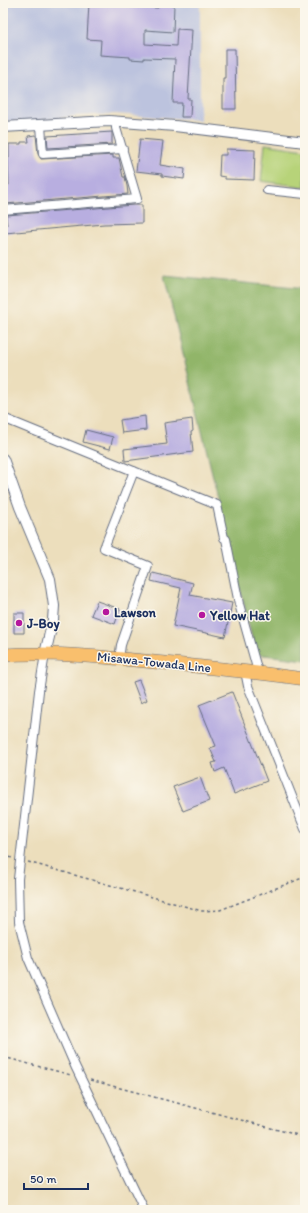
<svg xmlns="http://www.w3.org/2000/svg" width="308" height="1213" font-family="Itim,sans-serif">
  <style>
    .industrial { fill: #bcc3de }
    .green { fill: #b7d379; stroke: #69816c }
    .forest { fill: #91b569; stroke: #567264 }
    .building { fill: #b8aee0 }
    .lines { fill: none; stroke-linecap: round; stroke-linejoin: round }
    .minor-casing { stroke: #646c7f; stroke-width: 10 }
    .tertiary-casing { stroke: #646c7f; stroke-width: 12 }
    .primary-casing { stroke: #646c7f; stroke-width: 14 }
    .path { stroke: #646c7f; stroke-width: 1.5; stroke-dasharray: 3 3; stroke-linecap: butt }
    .minor { stroke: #fff; stroke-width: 8 }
    .tertiary { stroke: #fff; stroke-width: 10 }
    .primary { stroke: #f9bf6d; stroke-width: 13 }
    .poi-dot { fill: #b5179e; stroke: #fbf7ec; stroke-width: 1.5 }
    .labels { text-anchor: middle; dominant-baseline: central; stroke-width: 3; stroke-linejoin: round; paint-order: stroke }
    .poi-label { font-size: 13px; font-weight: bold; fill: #1b2f5e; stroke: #fbf7ec; text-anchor: start }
    .street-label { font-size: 13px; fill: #1b2f5e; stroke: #fbf7ec }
  </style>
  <rect width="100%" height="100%" fill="#fbf7ec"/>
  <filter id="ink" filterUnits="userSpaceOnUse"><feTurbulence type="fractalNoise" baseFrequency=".025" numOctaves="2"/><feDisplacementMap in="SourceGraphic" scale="8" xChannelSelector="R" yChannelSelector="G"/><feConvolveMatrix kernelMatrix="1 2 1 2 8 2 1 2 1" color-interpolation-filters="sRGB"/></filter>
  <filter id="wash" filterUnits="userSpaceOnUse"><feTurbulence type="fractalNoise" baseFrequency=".012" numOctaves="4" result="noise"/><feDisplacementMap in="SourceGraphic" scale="16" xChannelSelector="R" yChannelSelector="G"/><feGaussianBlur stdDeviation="0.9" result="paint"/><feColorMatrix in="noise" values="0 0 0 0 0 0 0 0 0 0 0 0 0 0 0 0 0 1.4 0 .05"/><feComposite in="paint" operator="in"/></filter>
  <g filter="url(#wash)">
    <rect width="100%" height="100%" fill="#ecdebc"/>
    <!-- industrial -->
    <path class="industrial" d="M3 3H200V120L115 114 75 116 33 122 3 121Z"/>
    <!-- green -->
    <path class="green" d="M265 144 305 150V187L261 181Z"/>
    <!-- forest -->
    <path class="forest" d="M164 275 305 289V660L256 654Z"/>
    <g id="blocks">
      <!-- building -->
      <path class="building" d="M89 3 124 4V6L158 8V4L174 5 173 32 145 30V44L176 46 177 29 192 30 188 99H191L190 117H181L182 103H173L175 59 144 58V60L130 59V57L100 55 101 40 87 39Z
        M225 49H235L236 109H223V78H225Z
        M112 132V144L48 148 47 136Z
        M36 135 38 154 41 159 113 155V158H119L123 177H125L127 186 128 194 5 204 3 185H9L8 158H9V144H21V142H29L28 136Z
        M140 139 163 141 160 165 185 169 184 179 162 176V174L136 171Z
        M226 149 255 150 254 180 225 179V177L219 176 220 155H226Z
        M134 205H142V223L104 224 5 233 4 225H7L6 215Z
        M145 416 146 430 122 433 120 420Z
        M192 419 193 431 191 432 193 452 125 461 124 449 167 444 164 423Z
        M86 430 113 437 110 449 83 442Z
        M153 573 193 583 190 595 232 603 225 637 173 626 181 588 151 581Z
        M97 601 120 609 115 624 91 615Z
        M14 613H24V633H14Z
        M139 680 147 700 141 703 133 682Z
        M232 692 267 781 234 794 224 768 215 772 212 763 216 762 210 748 216 746 199 705Z
        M200 777 209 801 183 811 173 787Z"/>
    </g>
  </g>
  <g filter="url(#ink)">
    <use href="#blocks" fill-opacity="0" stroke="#646c7f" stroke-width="1"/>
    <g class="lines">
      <!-- minor casing -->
      <g class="minor-casing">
        <path id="minor" d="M41 125 43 154 123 149
          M267 190 305 194
          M3 210 137 199 116 128V122
          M3 418 217 505 224 538 226 539 239 604 258 672
          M45 654 39 691 18 879 19 922 28 958 75 1066 144 1210
          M119 659 121 645 148 566 104 548 134 471
          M245 671 248 686 305 829"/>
      </g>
      <!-- tertiary casing -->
      <g class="tertiary-casing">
        <path id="tertiary" d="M3 127 109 121 175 126 305 142
          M3 459 20 507 50 579 54 606 53 620 45 654"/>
      </g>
      <!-- primary casing -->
      <g class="primary-casing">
        <path id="primary" d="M3 655C54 652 104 657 154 662 205 667 255 672 305 679"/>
      </g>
      <!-- path -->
      <path class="path" d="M3 856 13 858
        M28 862 202 911 220 910 305 877
        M3 1057 71 1075
        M90 1080 305 1137"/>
      <!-- minor -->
      <use href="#minor" class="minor"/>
      <!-- tertiary -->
      <use href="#tertiary" class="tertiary"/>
      <!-- primary -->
      <use href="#primary" class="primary"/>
    </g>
  </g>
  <!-- markers -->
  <g class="poi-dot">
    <circle cx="106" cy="612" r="4"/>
    <circle cx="202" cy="615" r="4"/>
    <circle cx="19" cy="623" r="4"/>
  </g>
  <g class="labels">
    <!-- poi labels -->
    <g class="poi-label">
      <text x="114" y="612">Lawson</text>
      <text x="210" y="615">Yellow Hat</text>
      <text x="27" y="623">J-Boy</text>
    </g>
    <!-- street labels -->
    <g class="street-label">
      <text transform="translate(154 662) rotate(6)">Misawa-Towada Line</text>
    </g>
  </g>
  <!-- margin -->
  <rect width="308" height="1213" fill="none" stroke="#fbf7ec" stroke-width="16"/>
  <!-- scale -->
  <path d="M24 1183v6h64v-6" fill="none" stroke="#1b2f5e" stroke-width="2"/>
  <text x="30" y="1183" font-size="12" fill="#1b2f5e" stroke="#fbf7ec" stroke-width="3" paint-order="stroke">50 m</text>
</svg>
